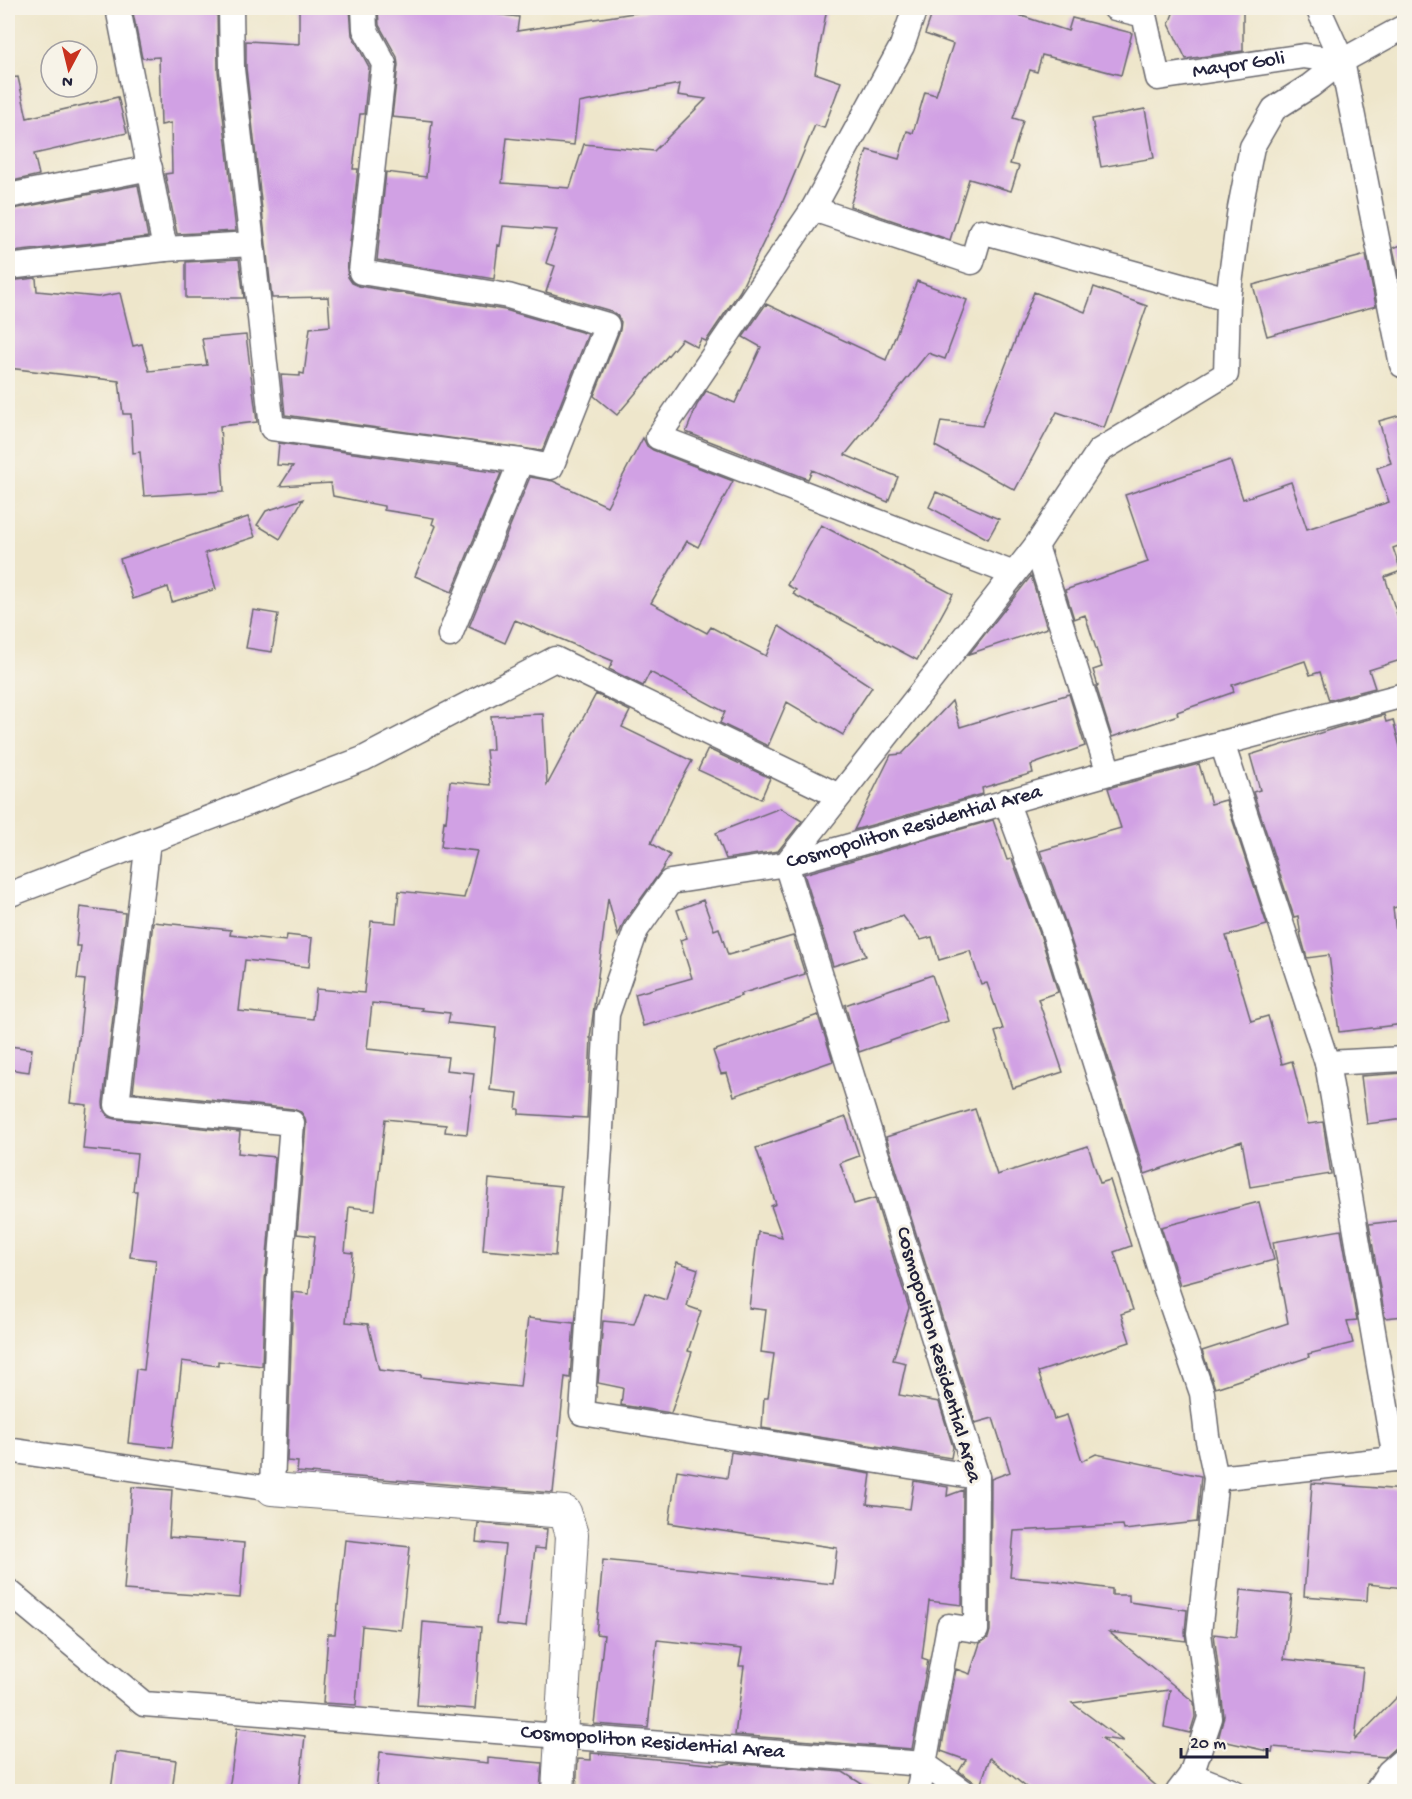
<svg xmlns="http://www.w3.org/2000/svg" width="1412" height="1799" font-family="'Gochi Hand',sans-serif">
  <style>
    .building { fill: #d1a1e4; fill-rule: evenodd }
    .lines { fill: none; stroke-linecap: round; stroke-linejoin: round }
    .minor-casing { stroke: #69676d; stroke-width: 27 }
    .tertiary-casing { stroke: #69676d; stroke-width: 34 }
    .minor { stroke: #fff; stroke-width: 24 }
    .tertiary { stroke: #fff; stroke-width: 32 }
    .labels { text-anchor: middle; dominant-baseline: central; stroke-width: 6; stroke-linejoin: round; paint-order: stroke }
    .street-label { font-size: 21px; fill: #22223b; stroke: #f7f3e8 }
  </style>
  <rect width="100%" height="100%" fill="#f7f3e8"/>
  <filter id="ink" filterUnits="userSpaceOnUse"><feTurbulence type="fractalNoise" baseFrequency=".0167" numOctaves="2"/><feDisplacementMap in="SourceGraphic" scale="12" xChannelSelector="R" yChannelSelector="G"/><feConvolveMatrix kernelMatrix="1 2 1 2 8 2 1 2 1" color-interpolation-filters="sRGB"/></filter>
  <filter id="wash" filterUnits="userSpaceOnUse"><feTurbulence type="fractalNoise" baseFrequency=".008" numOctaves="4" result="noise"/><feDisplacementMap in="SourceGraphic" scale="24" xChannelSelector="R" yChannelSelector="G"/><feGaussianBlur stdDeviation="1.35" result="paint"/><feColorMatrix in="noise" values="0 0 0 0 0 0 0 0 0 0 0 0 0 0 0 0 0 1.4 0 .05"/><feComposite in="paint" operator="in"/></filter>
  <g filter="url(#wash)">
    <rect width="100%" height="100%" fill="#eee6cb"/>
    <g id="blocks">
      <!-- building -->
      <path class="building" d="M132 8H217L218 71 236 231 177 234 165 174 172 173 171 123 161 125 159 57 142 58Z
        M299 8H350L352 35 369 67 364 114H360L353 169H358L347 270 348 277 352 283 359 286 505 310 588 334 542 451 285 415 281 375 300 376V373L304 374 310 328 330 326 328 297 272 298 246 68V41L299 44Z
        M378 8H444L519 17 517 31 666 8H827L815 73 841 82 824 128 815 125 781 206 740 291 706 341 701 339 697 347 682 339 617 415 594 396 620 330 621 322 617 315 611 311 546 292 555 266 546 263 557 230 503 226 500 246 498 245 494 279 377 260 386 172 426 177 432 121 392 117 398 65 397 57 379 25ZM680 84 678 95 706 99 654 151 584 144 570 188 502 183 507 138 574 145 579 103Z
        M934 8H997L1068 31 1072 18 1132 33 1121 75 1042 55 1037 72 1030 70 1013 118 1023 121 1010 164 1019 166 1011 191 969 179 950 240 850 206 867 150 899 159 907 131 913 133 925 92 936 95 953 44 925 34Z
        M1175 8H1243V51L1186 59 1169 24Z
        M18 77 27 118 118 97 127 133 34 154 39 175 8 182V78Z
        M1145 109 1154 158 1101 167 1092 119Z
        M138 185 148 237 12 252 8 239V210Z
        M1404 244V299L1393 248Z
        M1366 255 1376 306 1267 336 1253 285Z
        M239 259 244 298H186V262Z
        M36 278 37 291 98 297 120 293 133 346 142 344 149 371 207 365 202 339 246 335 257 422 220 426 224 491 144 496 140 452 133 453 131 414H123L119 381 8 368V281Z
        M917 281 967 300 945 359 928 353 845 455 898 477 888 502 812 470 808 479 686 432 697 405 706 391 735 403 761 347 743 337 766 304 886 360Z
        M1094 287 1147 306 1104 428 1057 412 1015 490 935 446 941 421 982 426 1034 292 1085 312Z
        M1404 414V544L1393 548 1401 571 1385 577 1400 624 1404 622V659L1369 670 1375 688 1329 700 1320 672 1310 675 1305 661 1232 685 1234 692 1177 712 1178 715 1112 737 1096 686H1098L1093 670 1102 667 1085 615 1074 619 1065 590 1148 562 1125 495 1230 460 1243 499 1291 482 1307 529 1389 502 1377 468 1391 463 1379 421Z
        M643 438 647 446 653 450 733 481 698 547 687 541 651 603 707 633 711 627 766 656 779 626 872 687 853 715 854 716 843 735 787 702 768 746 720 723 725 712 650 672 643 686 609 669 613 661 515 620 505 643 469 627 530 477 553 481 607 506Z
        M279 443 501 473 452 592 415 576 436 526 432 524 434 518 384 510V506L333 496 331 483 280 486 293 466 277 465Z
        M936 492 999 519 988 539 929 507Z
        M303 499 280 539 257 525 266 511Z
        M248 517 255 537 205 553 216 589 172 602 168 587 133 599 120 559Z
        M821 525 953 594 917 660 793 594 796 590 787 585Z
        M1031 576 1047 628 969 654Z
        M253 610 278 614 272 652 246 648Z
        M596 694 630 711 622 727 692 761 675 792 651 843 670 855 661 871 624 922 618 936 608 898 590 1038H591L587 1118 519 1114V1109H516L518 1093 490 1090 496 1028 448 1023 450 1013 421 1010 422 1008 372 1003 367 1049 448 1057 446 1070 474 1073 467 1134 445 1132 446 1125 385 1119 375 1210 349 1207 345 1252 353 1253 346 1322 368 1324 379 1370 421 1375V1377L520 1387 528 1318 574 1323 570 1378 565 1377 553 1493 297 1472 298 1462 287 1461 293 1292 309 1294 315 1236 297 1234 306 1124 305 1118 301 1112 293 1109 133 1092 153 922 231 930 230 935 286 941 287 935 312 938 309 967 245 960 239 1011 313 1019 316 989 364 993 371 921 396 923 399 891 464 898 477 851 441 847 444 821 446 822 450 781 490 785 486 750H493L491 716 543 714 547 785Z
        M1069 694 1085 746 1031 765 1033 773 982 788 983 794 854 830 891 755 902 754 952 701 960 727Z
        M1384 715 1386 722 1393 720 1404 762V905L1393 908 1399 955H1404V1024L1339 1032 1329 955 1307 958 1301 937 1298 916 1294 917 1253 792 1260 790 1250 755 1336 728Z
        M708 749 770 778 761 799 698 770Z
        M1199 764 1211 804 1226 800 1267 925 1226 936 1251 1021 1268 1016 1282 1064 1292 1061 1308 1124 1323 1122 1331 1174 1250 1187 1242 1141 1145 1174 1066 924 1040 851 1121 828 1108 788Z
        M780 808 802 821 778 851 726 859 716 833Z
        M993 820 1007 860 1012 859 1040 934 1058 992 1038 999 1063 1072 1013 1088 995 1032 1003 1029 987 983 981 984 970 951 939 960 932 937 921 940 903 916 857 932 866 956 833 966 804 874Z
        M703 900 714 930 719 928 728 955 793 936 805 974 740 994 741 996 694 1012 643 1026 635 994 692 978 680 940 687 938 677 910Z
        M80 907 125 913 103 1103 104 1111 109 1117 116 1119 240 1132 238 1153 275 1157 265 1281 262 1366 218 1361V1366L182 1361 172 1448 128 1443 136 1369 144 1370 156 1260 130 1257 137 1191H133L137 1154 83 1149 87 1105 70 1103 78 1040H79L85 980 77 979 81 946H76Z
        M932 975 948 1021 859 1052 845 1005Z
        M818 1015 833 1061 734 1096 727 1073 721 1074 713 1051Z
        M9 1046 32 1049 29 1072 8 1069Z
        M1404 1073V1119L1367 1124 1361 1076Z
        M975 1109 997 1175 1088 1146 1100 1183 1110 1180 1131 1246 1114 1252 1133 1310 1121 1314 1130 1342 1038 1372 1054 1419 1067 1415 1082 1461 1096 1454 1201 1476 1197 1522 1124 1530 1123 1525 1014 1531 1010 1577 1059 1581V1582L1112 1589V1595H1129V1602L1187 1610 1185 1632 1186 1641 1109 1632 1194 1702 1195 1717 1190 1733 1164 1727 1170 1690 1072 1703 1123 1741 1102 1738 1162 1791H1031L990 1758 978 1791 977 1785 973 1781 959 1771 966 1760 941 1751 956 1669 970 1674 980 1643 988 1638 990 1631 991 1479 1010 1472 993 1418 975 1423 886 1137Z
        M846 1117 859 1156 840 1163 854 1204 875 1198 909 1308 893 1360 906 1363 899 1395 939 1402 953 1447 951 1458 762 1428 764 1398H768L774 1354 761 1352 766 1310 749 1308 758 1232 782 1237 771 1206 776 1204 756 1148Z
        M489 1179 561 1186 555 1256 483 1250Z
        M1259 1202 1274 1260 1180 1285 1161 1227Z
        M1404 1220V1316L1385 1318 1369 1224Z
        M1341 1230 1357 1320 1347 1321 1353 1343 1308 1354 1309 1357 1215 1388 1202 1351 1288 1323 1273 1242Z
        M677 1262 698 1269 687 1306 701 1311 688 1351 692 1352 671 1413 621 1405 623 1388 598 1383 603 1321 634 1324 645 1293 666 1300Z
        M731 1452 871 1474 867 1504 910 1509 914 1481 948 1487 947 1496 963 1490 962 1605 929 1601 922 1658 928 1660 912 1749 735 1735 744 1666H739L742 1649 657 1640 648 1728 594 1724 604 1635 596 1634 603 1560 833 1584 837 1548 669 1523 677 1470 727 1478Z
        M1312 1483 1404 1490V1588L1368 1584 1367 1601 1304 1596Z
        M132 1487 172 1490 169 1537 244 1543 240 1598 124 1590Z
        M478 1523 547 1529 545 1549 535 1548 526 1627 496 1624 505 1545 476 1542Z
        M345 1540 410 1547 401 1630 362 1626 356 1705 323 1703 328 1634H335Z
        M1241 1590 1292 1595 1284 1659 1363 1668 1355 1740 1404 1690V1745L1395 1748 1385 1757 1273 1747 1272 1752 1218 1740 1224 1716 1214 1634 1236 1637Z
        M423 1622 481 1627 475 1709 417 1705Z
        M237 1728 305 1736 299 1791H229Z
        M116 1752 176 1760 172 1791H111Z
        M380 1752 488 1763V1758L542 1763 540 1791H376Z
        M591 1753 721 1765 731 1763 843 1772 873 1791H576L578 1759 591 1760Z"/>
    </g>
  </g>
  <g filter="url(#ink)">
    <use href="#blocks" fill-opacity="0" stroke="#69676d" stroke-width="1.5"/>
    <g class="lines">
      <!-- minor casing -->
      <g class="minor-casing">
        <g id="minor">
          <path d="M118 8 165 249"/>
          <path d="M364 8 365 29 384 64 361 272 508 296 607 325 551 467 521 461 450 635"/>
          <path d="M915 8 902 46 813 209 658 437 1014 574"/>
          <path id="s1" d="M1115 8 1144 15 1158 78 1304 56 1342 61 1404 27"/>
          <path d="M1318 8 1342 61 1402 365H1404"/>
          <path d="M8 196 150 168"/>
          <path d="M813 209 972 262 981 231 1228 299"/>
          <path d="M252 244 272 428 521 461"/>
          <path d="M8 267 165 249 252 244 232 69 231 8"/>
          <path d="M1036 546 1109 773"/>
          <path d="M1222 743 1327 1063 1395 1459"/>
          <path d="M1006 801 1053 929 1165 1286 1202 1393 1207 1436 1216 1478 1199 1633 1210 1718 1191 1775 1178 1792"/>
          <path d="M8 895 363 759 555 659 839 796"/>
          <path d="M1327 1063 1404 1059"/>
          <path d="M8 1450 272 1489 279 1282 292 1123 117 1105 148 841"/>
          <path d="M977 1477 582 1413 600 1148 607 1014 636 930 670 882 786 864 1036 546 1099 451 1226 374 1228 299 1240 208 1252 147 1274 109 1310 86 1342 61"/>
          <path d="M1216 1478 1404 1458"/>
          <path id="s2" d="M8 1591 144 1704 924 1764 949 1626 976 1630 977 1477 786 864 1109 773 1404 695"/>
          <path d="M1191 1775 1234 1792"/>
          <path d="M918 1792 924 1764 964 1792"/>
          <path d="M1376 1792 1389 1772 1404 1759"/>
        </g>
      </g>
      <!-- tertiary casing -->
      <g class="tertiary-casing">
        <path id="tertiary" d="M272 1489 565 1512 572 1535 558 1792"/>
      </g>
      <!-- minor -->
      <use href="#minor" class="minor"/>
      <!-- tertiary -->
      <use href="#tertiary" class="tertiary"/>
    </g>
  </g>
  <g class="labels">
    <!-- street labels -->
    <g class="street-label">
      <text stroke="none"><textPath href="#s1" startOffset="176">Mayor Goli</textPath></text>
      <text stroke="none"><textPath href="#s2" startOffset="2055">Cosmopoliton Residential Area</textPath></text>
      <text transform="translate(937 1355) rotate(74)">Cosmopoliton Residential Area</text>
      <text stroke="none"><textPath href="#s2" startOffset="687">Cosmopoliton Residential Area</textPath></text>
    </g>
  </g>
  <!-- margin -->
  <rect width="1412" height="1799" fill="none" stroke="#f7f3e8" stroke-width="30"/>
  <!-- north arrow -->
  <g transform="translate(69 69) rotate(187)"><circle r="28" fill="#f7f3e8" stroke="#a29fa3" stroke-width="1.5"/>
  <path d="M0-4.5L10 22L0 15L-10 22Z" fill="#c8321e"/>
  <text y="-9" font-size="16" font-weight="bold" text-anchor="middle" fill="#22223b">N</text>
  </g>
  <!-- scale -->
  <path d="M1181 1748v9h86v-9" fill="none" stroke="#22223b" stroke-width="3"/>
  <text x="1190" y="1748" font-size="18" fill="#22223b" stroke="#f7f3e8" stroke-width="4.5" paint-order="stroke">20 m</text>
</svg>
